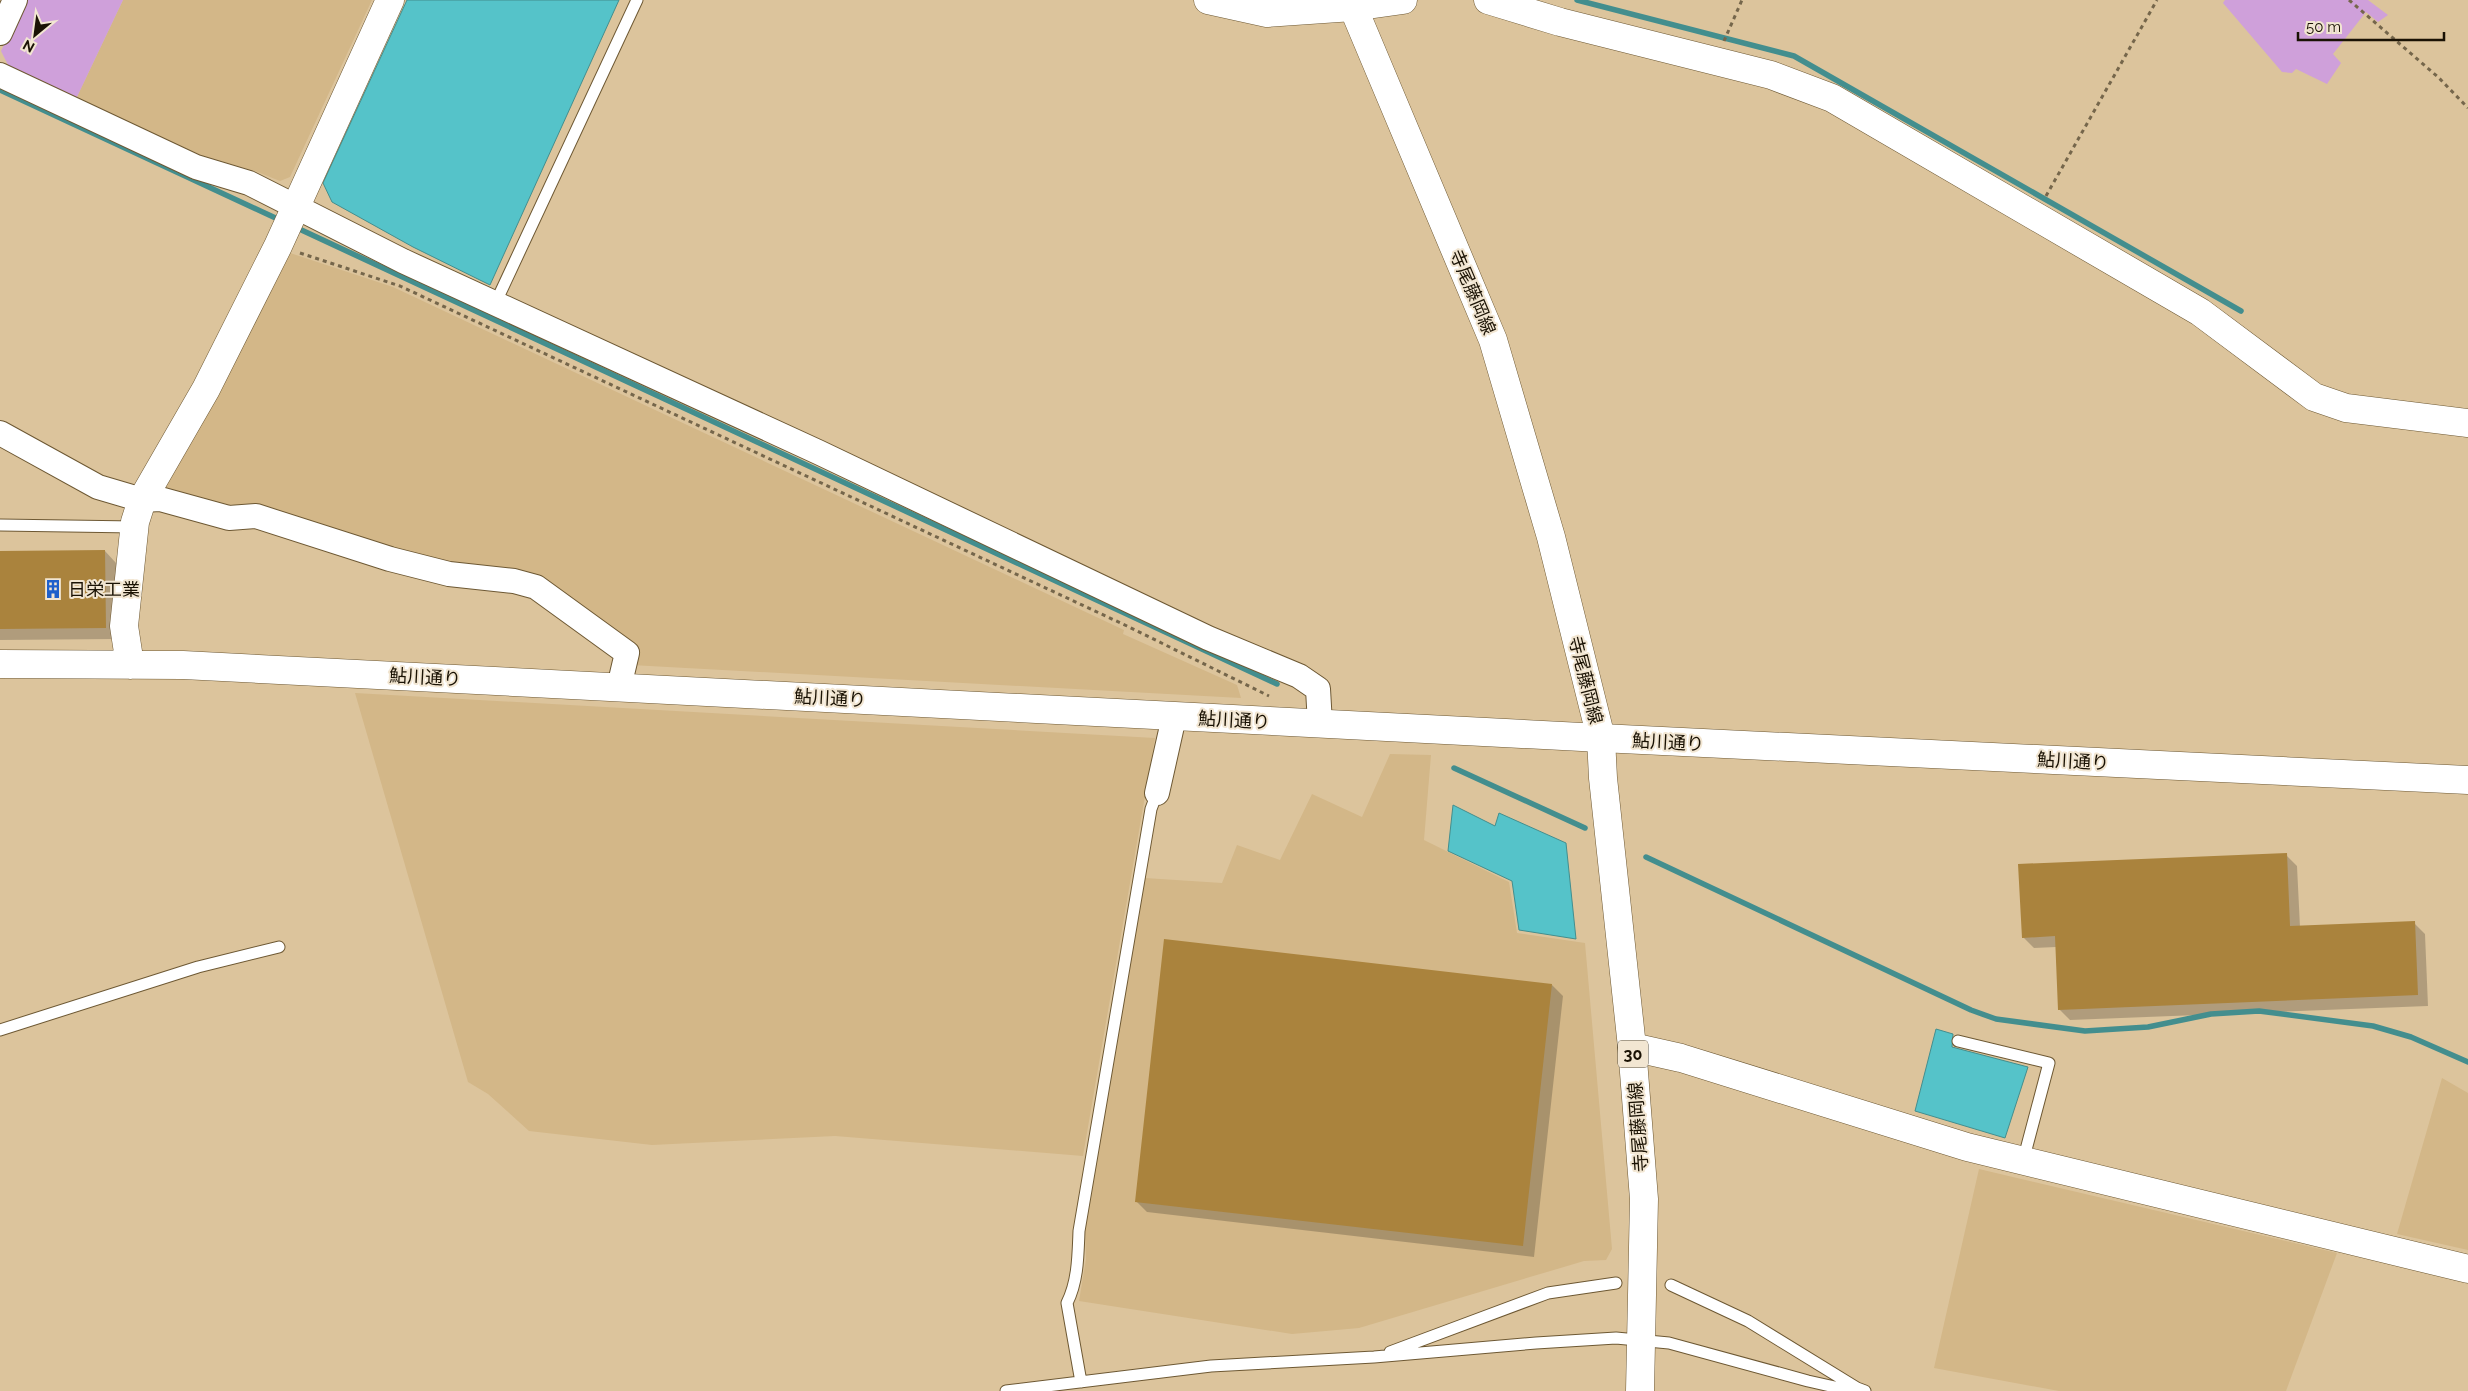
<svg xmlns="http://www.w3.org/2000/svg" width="2468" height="1391" font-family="Raleway,'Noto Sans JP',sans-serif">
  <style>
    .built { fill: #d3b788 }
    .green { fill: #cfa0da }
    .water { fill: #55c3c9; stroke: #438e8e }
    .shadow { fill: #0003 }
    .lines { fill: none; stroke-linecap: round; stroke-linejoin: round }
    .stream { stroke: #438e8e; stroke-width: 5.5 }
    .building { fill: #aa833d }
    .service-casing { stroke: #6d5833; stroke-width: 13 }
    .minor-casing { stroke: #6d5833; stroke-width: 26 }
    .tertiary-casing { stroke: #6d5833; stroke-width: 29 }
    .primary-casing { stroke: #6d5833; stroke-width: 29 }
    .path { stroke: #75664b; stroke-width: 3; stroke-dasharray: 4 4; stroke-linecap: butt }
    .service { stroke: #fff; stroke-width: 11 }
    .minor { stroke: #fff; stroke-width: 24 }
    .tertiary { stroke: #fff; stroke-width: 28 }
    .primary { stroke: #fff; stroke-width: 28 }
    .labels { text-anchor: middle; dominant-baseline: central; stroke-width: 4; stroke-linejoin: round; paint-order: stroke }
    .shield { fill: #f2e6d2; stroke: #5b5242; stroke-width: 1 }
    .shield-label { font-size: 16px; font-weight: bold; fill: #1a1204 }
    .street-label { font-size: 18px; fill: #1a1204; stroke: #f2e6d2 }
    .poi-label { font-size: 18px; fill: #1a1204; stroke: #f2e6d2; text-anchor: start }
  </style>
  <rect width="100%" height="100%" fill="#dcc49c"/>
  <!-- built -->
  <path class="built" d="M123 0H372L290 177 280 181 255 171 203 156 76 99Z
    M284 251 393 287 1124 630 1123 634 1237 685 1241 698 631 665 542 585 448 566 256 508 171 496 164 490Z
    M355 693 1155 738 1083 1156 835 1136 652 1145 529 1131 488 1094 468 1082Z
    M1390 754 1431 755 1424 840 1509 882 1517 933 1585 943 1612 1249 1606 1260 1584 1261 1359 1328 1292 1334 1079 1301 1086 1259 1085 1224 1145 878 1222 883 1237 845 1280 860 1312 794 1362 817Z
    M2442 1078 2468 1093V1250L2397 1234Z
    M1979 1169 2337 1253 2286 1391H2059L1934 1368Z"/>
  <!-- green -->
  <path class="green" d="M25 0H123L76 99 9 67 1 51Z
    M2225 0H2368L2388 15 2378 22 2366 12 2333 54 2341 63 2327 84 2296 69 2292 73 2282 72 2223 3Z"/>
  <!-- water -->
  <path class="water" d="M407 0H619L490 285 413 247 332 202 323 183Z
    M1453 805 1495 826 1499 813 1566 843 1576 939 1519 930 1512 881 1448 851Z
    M1936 1029 1953 1034 1952 1047 2028 1067 2005 1138 1915 1111Z"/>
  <!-- shadow -->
  <path class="shadow" d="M105 551 116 563V639L0 640V552Z
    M2286 855 2297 866 2300 927 2414 923 2425 934 2428 1006 2070 1020 2059 1009 2056 947 2034 948 2023 937Z
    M1552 985 1563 996 1534 1257 1147 1212 1136 1201Z"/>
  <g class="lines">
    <!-- stream -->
    <path class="stream" d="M1577 0 1794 56 2241 311
      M0 90 282 221
      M295 227 1277 684
      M1454 768 1585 828
      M1646 857 1971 1010 1996 1019 2085 1031 2148 1027 2211 1014 2259 1011 2373 1026 2411 1037 2468 1062"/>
  </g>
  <!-- building -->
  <path class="building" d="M105 550 106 628 0 629V551Z
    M2287 853 2290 926 2415 921 2418 995 2058 1010 2055 936 2022 938 2018 864Z
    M1164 939 1552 984 1523 1246 1135 1202Z"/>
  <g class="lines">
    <!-- service casing -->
    <g class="service-casing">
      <path id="service" d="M495 304 637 0
        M0 525 135 527
        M0 1030 198 967 279 947
        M1958 1041 2049 1063 2023 1161
        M1671 1285 1748 1321 1857 1388 1865 1391
        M1390 1352 1548 1293 1616 1283
        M1081 1382 1067 1303C1078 1281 1078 1256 1079 1231L1151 809 1157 793
        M1006 1391 1211 1366 1374 1357 1536 1343 1616 1338 1669 1343 1808 1381 1853 1391"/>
    </g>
    <!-- minor casing -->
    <g class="minor-casing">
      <path id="minor" d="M0 33 15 0
        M0 75 196 167 249 183 403 261 818 452 1208 638 1299 676 1318 689 1320 724
        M0 433 98 487 142 500 160 499 229 518 256 516 390 559 449 574 514 581 536 587 627 653 619 687
        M1157 793 1174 717"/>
    </g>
    <!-- tertiary casing -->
    <g class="tertiary-casing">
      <path id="tertiary" d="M1208 0 1267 13 1353 7 1403 0
        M1488 0 1560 22 1771 75 1832 98 2200 312 2314 397 2346 408 2468 423
        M0 664 183 665 1601 738 2468 780
        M130 665 124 626 135 522 142 500 206 389 278 246 390 0
        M1632 1047 1681 1058 1967 1147 2468 1269"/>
    </g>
    <!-- primary casing -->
    <g class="primary-casing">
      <path id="primary" d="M1353 7 1493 340 1551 537 1601 738 1603 778 1632 1047 1644 1199 1640 1391"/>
    </g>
    <!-- path -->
    <path class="path" d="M2349 0 2438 77 2468 108
      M1724 41 1742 0
      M2046 196 2157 0
      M300 253 400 286 1127 626 1269 696"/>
    <!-- service -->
    <use href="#service" class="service"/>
    <!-- minor -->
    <use href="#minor" class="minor"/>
    <!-- tertiary -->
    <use href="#tertiary" class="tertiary"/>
    <!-- primary -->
    <use href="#primary" class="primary"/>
  </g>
  <!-- icons -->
  <defs>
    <g id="building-bare" transform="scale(1.5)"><path d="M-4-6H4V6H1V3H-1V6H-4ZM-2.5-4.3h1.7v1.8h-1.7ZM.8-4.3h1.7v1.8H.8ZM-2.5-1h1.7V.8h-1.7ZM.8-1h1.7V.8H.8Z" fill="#1e60cb" stroke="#f2e6d2" stroke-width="2.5" paint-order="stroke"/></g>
  </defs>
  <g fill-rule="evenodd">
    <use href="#building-bare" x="53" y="589"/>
  </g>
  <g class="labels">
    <!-- shield labels -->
    <rect class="shield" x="1618" y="1040.5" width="30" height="27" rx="4"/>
    <g class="shield-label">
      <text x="1633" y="1054">30</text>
    </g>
    <!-- street labels -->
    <g class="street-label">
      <text transform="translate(1473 292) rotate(67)">寺尾藤岡線</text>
      <text transform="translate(425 677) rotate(3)">鮎川通り</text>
      <text transform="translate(1586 680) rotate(76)">寺尾藤岡線</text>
      <text transform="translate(830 698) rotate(3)">鮎川通り</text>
      <text transform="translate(1234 720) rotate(3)">鮎川通り</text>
      <text transform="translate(1668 742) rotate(3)">鮎川通り</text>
      <text transform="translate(2073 761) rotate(3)">鮎川通り</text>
      <text transform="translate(1638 1127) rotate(-94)">寺尾藤岡線</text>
    </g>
    <!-- poi labels -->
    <g class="poi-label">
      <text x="68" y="589">日栄工業</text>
    </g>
  </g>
  <!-- north arrow -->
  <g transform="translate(35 35) rotate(209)" stroke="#f2e6d2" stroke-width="4" paint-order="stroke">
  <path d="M0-4L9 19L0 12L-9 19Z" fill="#1a1204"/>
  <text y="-8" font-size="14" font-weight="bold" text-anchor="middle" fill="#1a1204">N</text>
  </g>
  <!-- scale -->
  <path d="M2298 32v8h146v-8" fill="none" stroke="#1a1204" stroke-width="2.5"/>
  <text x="2306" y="32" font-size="15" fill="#1a1204" stroke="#f2e6d2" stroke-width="4" paint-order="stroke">50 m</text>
</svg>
